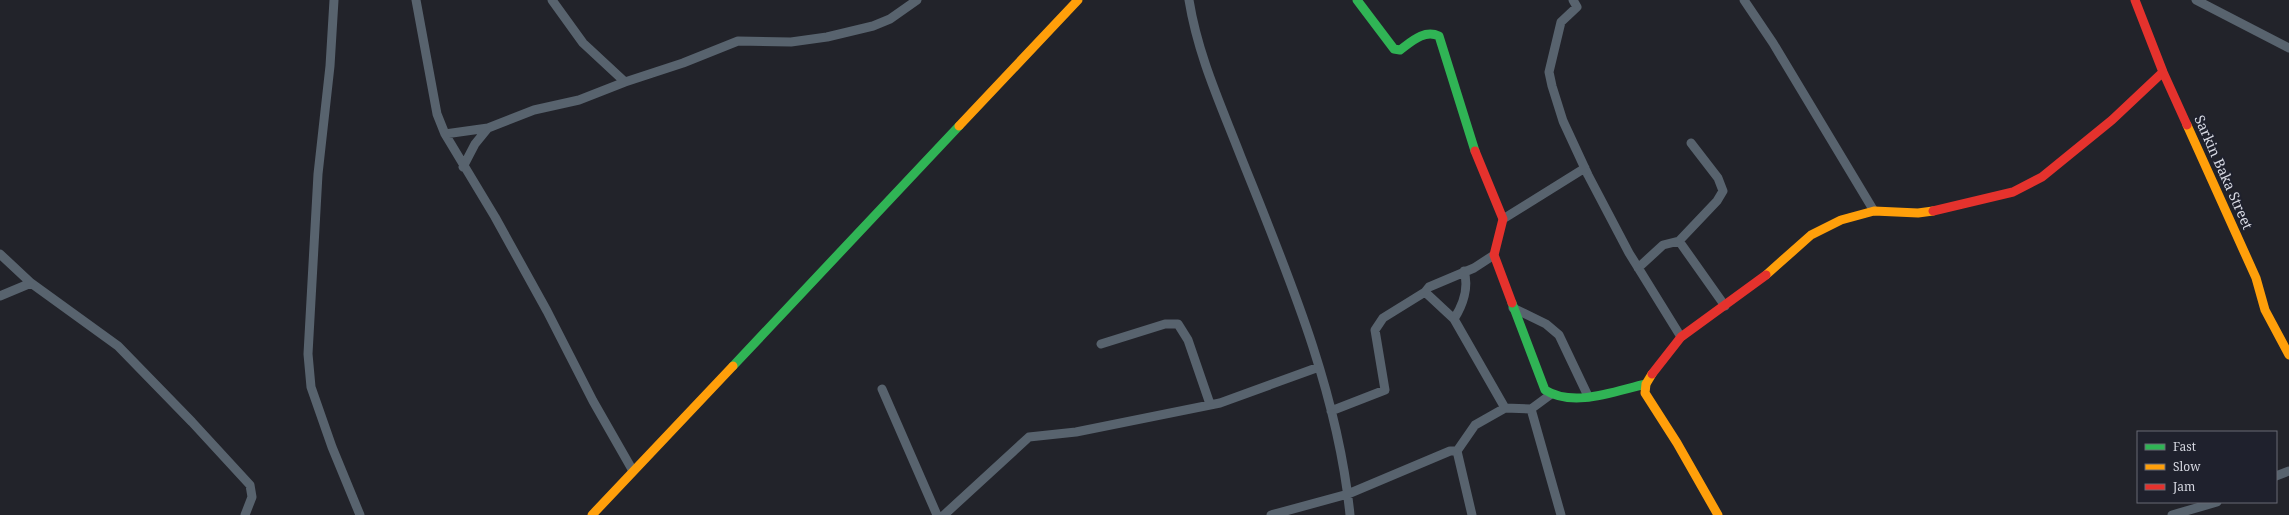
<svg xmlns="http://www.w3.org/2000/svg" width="2289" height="515" font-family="'Noto Serif',serif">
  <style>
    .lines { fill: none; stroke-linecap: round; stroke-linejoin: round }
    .street { stroke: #58636e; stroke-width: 9 }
    .fast { stroke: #30b455; stroke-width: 9 }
    .slow { stroke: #ff9f0a; stroke-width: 9 }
    .jam { stroke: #e5322d; stroke-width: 9 }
    .labels { text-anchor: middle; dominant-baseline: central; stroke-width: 4; stroke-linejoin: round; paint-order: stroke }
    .street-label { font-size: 14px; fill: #d6d8e1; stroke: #1f212d }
  </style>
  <rect width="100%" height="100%" fill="#22232a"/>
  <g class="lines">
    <!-- street -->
    <path class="street" d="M334 0 330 66 318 174 308 354 311 387 332 447 360 515
      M416 0 437 114 445 134 495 217 547 311 593 401 633 471
      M552 0 583 43 625 82
      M1189 0C1198 56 1221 105 1241 157 1287 272 1338 391 1350 515
      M1573 0 1577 7 1561 22 1549 72 1552 86 1563 121 1588 175 1629 253 1681 337
      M1744 0 1773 43 1874 211
      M2196 0 2289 48
      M445 134 488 128 534 110 579 100 625 82 683 63 738 41 791 42 827 37 873 26 890 19 917 0
      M463 167 475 144 488 128
      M1503 219 1585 168
      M1679 241 1725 306
      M0 254 31 283 118 346 192 422 250 485 252 497 245 515
      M1638 268 1663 245 1679 241 1717 201 1723 191 1718 178 1691 143
      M1425 292 1454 319 1505 408
      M0 296 31 283
      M1513 308 1546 324 1559 335 1588 396
      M1454 319C1463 305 1469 287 1464 271
      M1101 344 1165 324H1178L1188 340 1210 404
      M882 389 937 515
      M1531 409 1561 515
      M1331 411 1385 390 1375 330 1383 318 1425 292 1429 287 1474 268 1494 255
      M1457 451 1472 515
      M2276 476 2289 471
      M944 515 1029 437 1076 432 1220 403 1319 367
      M1271 515 1348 494 1450 451H1457L1475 425 1505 408 1531 409 1550 395
      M2172 515 2217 502"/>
    <!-- fast -->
    <path class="fast" d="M1357 0 1394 49 1400 50C1411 42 1424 29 1439 36L1475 151
      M1512 303 1545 390C1574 408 1615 391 1646 384
      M733 366 959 126"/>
    <!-- slow -->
    <path class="slow" d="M2187 125 2256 278 2265 310 2289 355
      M959 126 1078 0
      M1766 275 1811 235 1841 220 1874 211 1918 213 1933 211
      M1652 374 1646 384 1645 393 1677 443 1718 515
      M592 515 733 366"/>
    <!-- jam -->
    <path class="jam" d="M2135 0 2163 72 2187 125
      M1475 151 1503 219 1494 255 1512 303
      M1933 211 2013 192 2042 177 2112 120 2163 72
      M1652 374 1681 337 1766 275"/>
  </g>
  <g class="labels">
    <!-- street labels -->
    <g class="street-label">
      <text transform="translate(2224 172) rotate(66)">Sarkin Baka Street</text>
    </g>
  </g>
  <!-- legend -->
  <rect x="2137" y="431" width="140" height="72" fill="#1f212d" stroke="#686a75"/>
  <rect x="2145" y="444" width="20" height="6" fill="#30b455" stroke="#686a75"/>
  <text x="2173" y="451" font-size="12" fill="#d6d8e1">Fast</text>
  <rect x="2145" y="464" width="20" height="6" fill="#ff9f0a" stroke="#686a75"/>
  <text x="2173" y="471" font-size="12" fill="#d6d8e1">Slow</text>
  <rect x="2145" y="484" width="20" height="6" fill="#e5322d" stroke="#686a75"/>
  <text x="2173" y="491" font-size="12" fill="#d6d8e1">Jam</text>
</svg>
